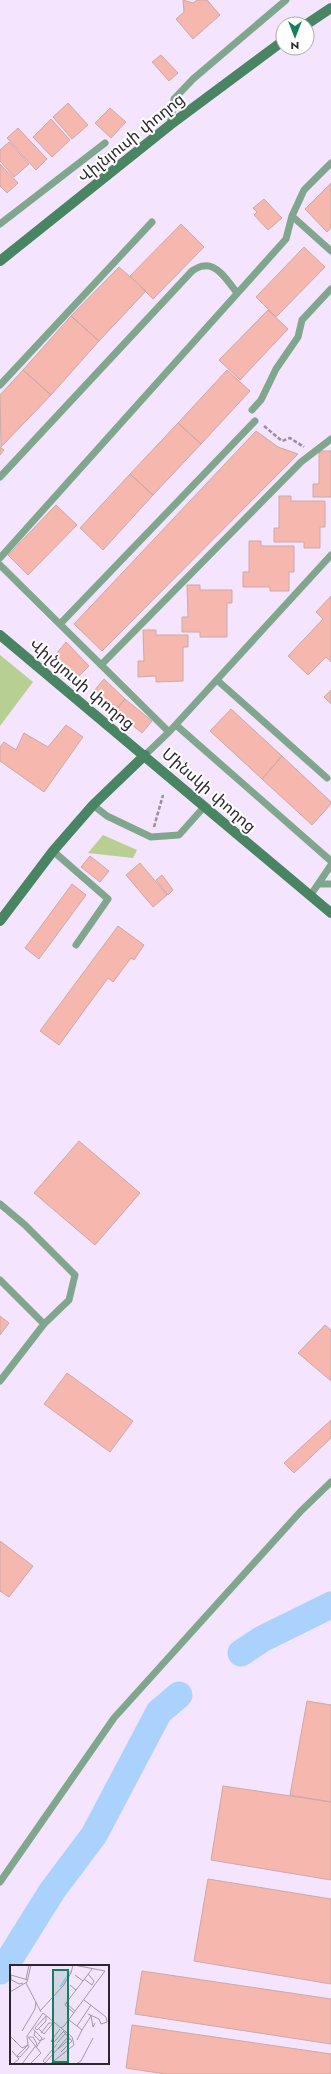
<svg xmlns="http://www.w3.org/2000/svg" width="331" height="2074" font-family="Jost,'Noto Sans Armenian',sans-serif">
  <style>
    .green { fill: #b7cf92 }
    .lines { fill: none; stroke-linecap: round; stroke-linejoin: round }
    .river { stroke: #aad2fd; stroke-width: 27 }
    .building { fill: #f6b7af; stroke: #caaaa6 }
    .path { stroke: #998d9e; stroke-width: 2.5; stroke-dasharray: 4 2; stroke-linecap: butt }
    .lane { stroke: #80a78e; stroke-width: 7 }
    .secondary { stroke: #498562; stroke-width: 10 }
    .labels { text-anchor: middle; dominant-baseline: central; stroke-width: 4; stroke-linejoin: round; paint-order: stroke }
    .street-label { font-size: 16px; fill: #2c262f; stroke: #fff }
    .inset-river { fill: none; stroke: #aad2fd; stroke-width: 2 }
    .inset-road { fill: none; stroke: #a598ab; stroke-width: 1 }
    .view { fill: #177f5a; fill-opacity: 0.15; stroke: #177f5a; stroke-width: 2 }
    .inset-edge { fill: none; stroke: #2c262f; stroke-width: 2 }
  </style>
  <rect width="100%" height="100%" fill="#f5e4fd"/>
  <!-- green -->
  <path class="green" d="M0 655 33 682 0 726Z
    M103 835 137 850 133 858 88 853Z"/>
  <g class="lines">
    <!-- river -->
    <path class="river" d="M241 1653 262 1639 331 1605
      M0 1971 7 1963 52 1891 94 1835 159 1712 179 1695"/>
  </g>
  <!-- building -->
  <path class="building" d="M183 0 193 3 197 0H207L220 15 193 39 176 19 184 12Z
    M161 55 178 73 169 81 152 62Z
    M68 103 88 125 72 139 53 117Z
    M110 108 126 122 111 138 95 123Z
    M51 119 70 140 52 157 33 137Z
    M18 128 47 159 36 170 7 138Z
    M9 142 29 164 14 177 0 161V150Z
    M0 164 18 183 7 193 0 186Z
    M331 183V228L327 232 305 209Z
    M264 199 282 218 268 230 254 215 257 212 253 208Z
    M181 224 204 247 153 299 130 276Z
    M304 247 325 267 276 317 256 297Z
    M119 267 146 291 99 341 71 316Z
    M268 310 288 329 240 380 219 360Z
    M71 316 99 341 51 395 23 370Z
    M23 370 51 395 1 447 0 395Z
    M227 370 250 391 201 444 178 423Z
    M178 423 201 444 153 495 130 474Z
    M256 431 278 447 298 454 102 651 74 624Z
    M0 447 4 450 0 455Z
    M319 451H331V497H313V484H319Z
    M130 474 153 495 103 550 80 528Z
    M279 496H291V501H325V527H320V548H304V542H274V528H279Z
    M56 505 77 525 28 575 8 555Z
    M249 541H261V546H294V572H289V591H270V587H243V572H249Z
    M187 585H200V590H232V603H227V637H200V632H182V617H188Z
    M331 596V662L326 657 308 675 288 656 323 619 316 612Z
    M143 630H156V635H188V647H183V681L156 682V676L138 677V661H144Z
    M66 642 89 666 76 679 52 659Z
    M104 679 125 699 115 711 93 692Z
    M331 690V704L324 697Z
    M125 699 152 721 142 733 115 711Z
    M231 709 282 756 262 779 210 731Z
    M66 725 83 737 44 792 0 761V747L4 742 16 750 24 733 48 747Z
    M282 756 331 802V804L312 825 262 779Z
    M90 856 109 871 100 882 81 867Z
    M140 863 167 895 153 907 126 875Z
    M162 875 173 890 168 895 156 880Z
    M72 884 86 895 39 959 25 948Z
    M118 926 144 945 134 960 131 958 113 982 108 978 59 1045 40 1031Z
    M79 1141 140 1193 95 1245 34 1193Z
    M0 1316 9 1323 0 1335Z
    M325 1325 331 1330V1381L298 1353Z
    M67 1373 133 1421 110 1452 44 1404Z
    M331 1420V1438L294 1473 284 1463Z
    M0 1541 33 1566 9 1597 0 1591Z
    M307 1701 331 1705V1802L290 1795Z
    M223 1786 331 1802V1880L211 1860Z
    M208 1879 331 1899V1984L194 1961Z
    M142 1971 331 1999V2044L135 2014Z
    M132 2025 331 2054V2074H165L126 2068Z"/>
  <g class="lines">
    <!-- path -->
    <path class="path" d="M264 426 282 441 290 438 304 447
      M154 827 163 795"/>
    <!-- lane -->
    <path class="lane" d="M170 125 174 99 193 79 286 0
      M292 216 331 251
      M0 224 105 143
      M0 385 152 222
      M252 410 261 400 276 369 298 337 302 320 331 289
      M0 477 192 271C195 269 200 266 204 266 217 263 230 284 237 293
      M0 558 286 239 292 216 304 190 331 163
      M0 565 169 732 145 755
      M60 624 255 421
      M101 665 301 462 331 439
      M217 680 327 778
      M176 725 331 861
      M169 732 331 555
      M93 805 107 816 151 837 179 835 204 807
      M53 851 108 899 76 945
      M319 884H331
      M310 896 331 865
      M0 1204 25 1225 75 1275 69 1300 44 1324 0 1381
      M0 1280 44 1324
      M0 1882 114 1718 301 1511 331 1482"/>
    <!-- secondary -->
    <path class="secondary" d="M307 24 331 8
      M0 261 170 125 283 41
      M0 635 331 913
      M0 921 53 851 93 805 145 755"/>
  </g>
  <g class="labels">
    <!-- street labels -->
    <g class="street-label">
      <text transform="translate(131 138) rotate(-39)">Վիլնյուսի փողոց</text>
      <text transform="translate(82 684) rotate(40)">Վիլնյուսի փողոց</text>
      <text transform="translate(209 790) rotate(41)">Մինսկի փողոց</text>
    </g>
  </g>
  <!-- overview -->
  <g transform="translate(10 1965)">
    <rect width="99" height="99" fill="#f5e4fd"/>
    <path class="inset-river" d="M50 22 61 6"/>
    <path class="inset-road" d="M65 10 73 16 82 4M0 14 9 19 13 18M1 14V10L18 15M16 14 19 0M74 14 82 20 84 16 78 9M16 18 31 47M60 20 66 25 73 16M0 27 17 17 21 0M74 35 96 52 97 57 91 59 89 54 78 49M56 38 66 25M56 38 55 40 64 48M56 38 65 46M30 46 53 21 61 8 63 0M36 51V56L27 65 25 63ZM81 51 83 62 85 58M59 55 72 65 67 75M67 61 81 40M22 63 32 73 26 83M29 64 34 69 44 57M50 64 41 76 43 78 53 67M72 65 81 51 79 49M12 66 25 44 26 37M25 66 24 70 30 76 35 73M31 68 39 58H44M0 71 12 83 18 80 17 71 33 48 51 63 54 61 95 6 64 0M19 73 31 88 20 99M47 78 55 69M47 79 33 96 35 98 58 72M18 80 19 82 10 92 7 91ZM48 84 60 74M2 86 9 94 3 99M51 87 62 76 53 66M12 99 27 79 23 72H18M40 99 64 80 62 72 51 63M66 99 71 96 83 73"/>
    <path class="view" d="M43 5H58V97H43Z"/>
    <rect width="99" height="99" class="inset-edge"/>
  </g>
  <!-- north arrow -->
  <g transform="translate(295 36) rotate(180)"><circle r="19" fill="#ffffff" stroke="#aba8ac"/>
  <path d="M0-3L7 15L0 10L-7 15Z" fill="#177f5a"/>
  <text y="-6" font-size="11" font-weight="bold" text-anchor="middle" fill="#2c262f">N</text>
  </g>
</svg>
